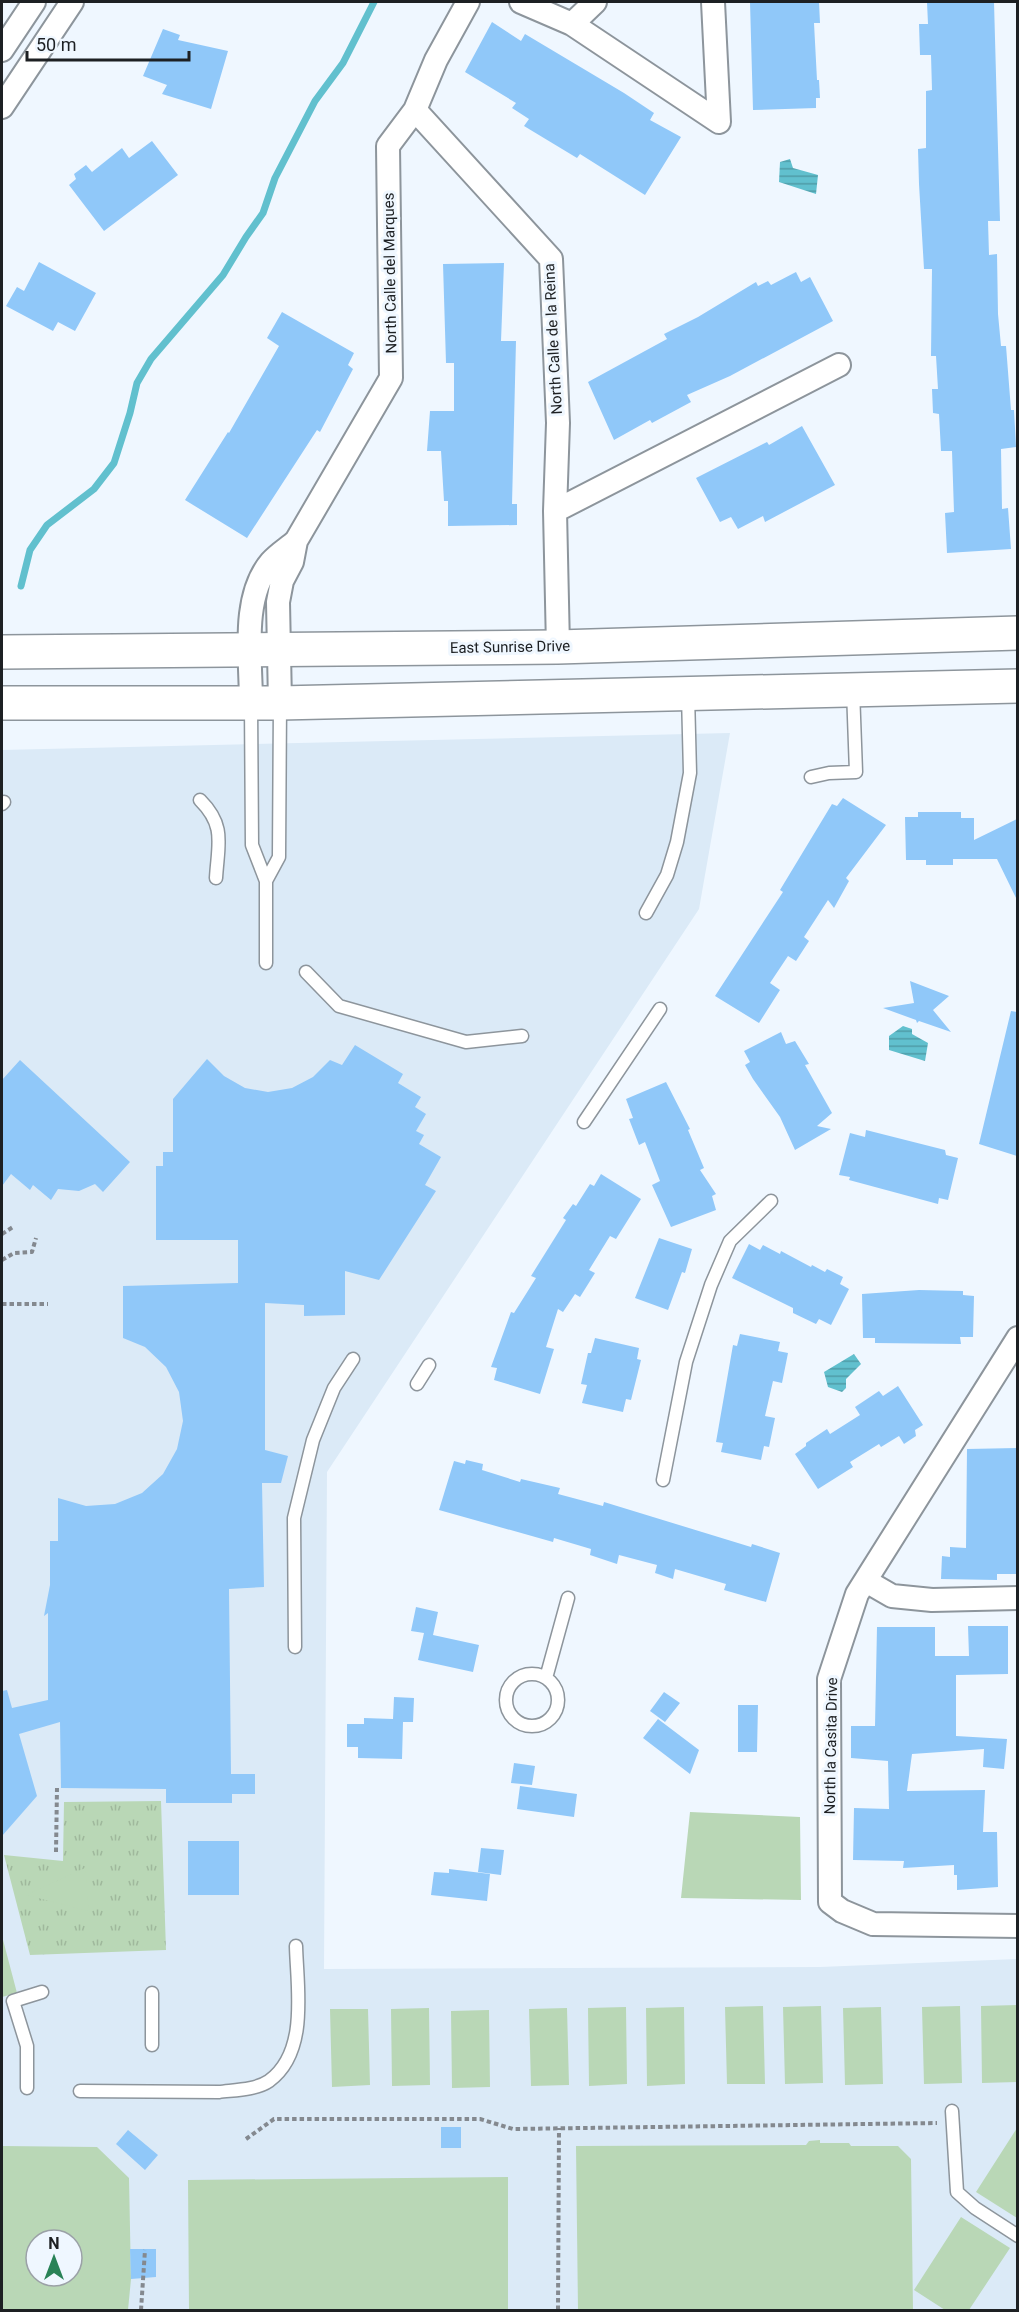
<svg xmlns="http://www.w3.org/2000/svg" width="1019" height="2312" font-family="Roboto,sans-serif">
  <style>
    .built { fill: #dbeaf7; fill-rule: evenodd }
    .grass { fill: url(#grass-tufts) }
    .green { fill: #b9d7b6; fill-rule: evenodd }
    .water { fill: url(#water-rules) }
    .lines { fill: none; stroke-linecap: round; stroke-linejoin: round }
    .stream { stroke: #61c0ce; stroke-width: 7 }
    .building { fill: #90c8f9 }
    .service-casing { stroke: #8d959c; stroke-width: 15 }
    .minor-casing { stroke: #8d959c; stroke-width: 26 }
    .primary-casing { stroke: #8d959c; stroke-width: 36 }
    .path { stroke: #84898f; stroke-width: 4; stroke-dasharray: 4.5 3; stroke-linecap: butt }
    .service { stroke: #fff; stroke-width: 12 }
    .minor { stroke: #fff; stroke-width: 22 }
    .primary { stroke: #fff; stroke-width: 33 }
    .labels { text-anchor: middle; dominant-baseline: central; stroke-width: 6; stroke-linejoin: round; paint-order: stroke }
    .street-label { font-size: 15px; fill: #1d2023; stroke: #eff7ff }
  </style>
  <defs>
    <pattern id="grass-tufts" width="24" height="20" patternUnits="userSpaceOnUse" patternTransform="scale(1.5)"><rect width="24" height="20" fill="#b9d7b6"/><path d="M3 7l-1-3M5 7V3M7 7l1-3M15 17l-1-3M17 17v-4M19 17l1-3" fill="none" stroke="#9fb89c"/></pattern>
    <pattern id="water-rules" width="6" height="5" patternUnits="userSpaceOnUse" patternTransform="scale(1.5)"><rect width="6" height="5" fill="#61c0ce"/><path d="M0 2.5h6" fill="none" stroke="#4f9ca7"/></pattern>
  </defs>
  <rect width="100%" height="100%" fill="#eff7ff"/>
  <!-- built -->
  <path class="built" d="M730 733 699 909 327 1472 324 1969 820 1967 1017 1959V2310H2V750ZM36 2240H72V2276H36Z"/>
  <!-- grass -->
  <path class="grass" d="M161 1801 166 1950 30 1955 4 1855 63 1861 64 1802Z"/>
  <!-- green -->
  <path class="green" d="M690 1812 800 1817 801 1900 681 1898Z
    M85 1868 89 1911 26 1895Z
    M2 1936 17 1993 2 1997Z
    M1017 2005V2082L982 2083 981 2006Z
    M763 2006 765 2084H727L725 2007Z
    M821 2006 823 2083 785 2084 783 2007Z
    M960 2006 962 2083 924 2084 922 2007Z
    M626 2007 627 2084 589 2086 588 2008Z
    M684 2007 685 2084 647 2086 646 2008Z
    M881 2007 883 2084 845 2085 843 2008Z
    M429 2008 430 2085 392 2086 391 2009Z
    M567 2008 569 2085 531 2086 529 2009Z
    M330 2009H368L370 2085 332 2087Z
    M489 2010 490 2087 452 2088 451 2011Z
    M1017 2128V2218L976 2192Z
    M820 2140V2143H849L851 2146H898L911 2159 913 2310H578L576 2146 806 2145 809 2141Z
    M2 2146 97 2147 129 2178 131 2279 128 2310H2ZM36 2240H72V2276H36Z
    M508 2177V2310H189L188 2180Z
    M961 2217 1010 2248 969 2310H945L914 2290Z"/>
  <!-- water -->
  <path class="water" d="M790 159 793 168 818 175 816 194 779 182 780 162Z
    M903 1026 912 1029V1034L928 1043 925 1061 889 1050V1036Z
    M854 1354 861 1364 846 1379V1388L842 1392 828 1387 824 1372Z"/>
  <g class="lines">
    <!-- stream -->
    <path class="stream" d="M21 586 30 550 47 525 94 489 114 463 130 413 137 383 151 359 223 275 246 237 263 213 275 178 315 101 343 63 374 2"/>
  </g>
  <!-- building -->
  <path class="building" d="M750 2H819L820 23H814L817 80H819L820 98H816V108L753 110Z
    M927 2H994L1000 221H988L989 255 997 254 998 314 1001 346H1006L1011 410H1014L1016 447 1001 449 1002 509 1008 508 1011 549 947 553 945 513 954 512 952 451H941L939 414 933 413 932 389H938L936 356H931L932 269H924L919 184 918 149 926 148V91L932 90 931 55H920L919 24H928Z
    M492 22 521 41 525 34 624 93 654 113 650 120 681 137 645 195 580 154 577 158 524 126 529 119 512 108 516 103 465 72Z
    M163 29 180 35 178 40 228 51 211 109 162 94 167 85 143 76Z
    M152 141 178 175 104 231 69 185 76 179 74 174 86 165 92 172 122 148 129 158Z
    M39 262 96 293 75 331 58 322 53 331 6 306 17 287 24 291Z
    M504 263 501 341H516L512 504H517V525L448 526V501H444L441 451H427L430 411H454V363H446L443 264Z
    M796 272 801 282 810 277 833 321 730 376 687 395 691 402 652 423 650 420 614 440 588 382 667 339 664 334 698 317 756 282 758 286 768 281 771 285Z
    M282 312 354 353 348 365 353 369 320 432 317 430 247 538 185 500 228 432 229 433 279 346 267 338Z
    M802 426 835 485 765 522 763 516 738 529 731 517 720 522 696 478 767 442 769 445Z
    M843 798 886 825 846 878 849 881 834 908 828 900 804 937 809 941 796 961 788 956 770 983 780 990 759 1023 715 996 783 892 780 890 832 804 837 806Z
    M918 812H961V818H974V840L1017 819V900L997 859H953V865H926V860H906L905 817H918Z
    M910 981 949 996 933 1010 951 1032 919 1021 917 1023 916 1020 883 1008 914 1003Z
    M1011 1011 1017 1012V1156L979 1144Z
    M781 1032 786 1044 795 1041 809 1064 805 1065 832 1113 817 1126 831 1129 795 1150 780 1117 753 1079 745 1065 750 1062 744 1051Z
    M355 1045 403 1074 398 1083 421 1097 415 1107 426 1114 416 1131 424 1135 419 1144 441 1157 425 1185 436 1191 379 1280 345 1271V1315L304 1316V1305L265 1303V1450L288 1456 281 1483H262L264 1587 229 1589 231 1774H255V1794H232V1803H166V1789L61 1788 60 1722 19 1734 37 1796 2 1836V1691L7 1690 12 1708 48 1700V1613L44 1616 50 1585V1541H58V1498L86 1506 115 1504 142 1493 163 1474 177 1449 183 1421 179 1392 166 1367 145 1347 123 1338V1286L238 1283V1240H156V1166H163V1152H173V1099L207 1059 224 1076 245 1088 268 1092 292 1088 313 1077 330 1060 342 1065Z
    M20 1060 130 1162 103 1192 95 1184 79 1191 58 1189 51 1200 33 1185 30 1190 11 1174 2 1186V1080Z
    M666 1082 690 1129 688 1130 704 1168 700 1170 716 1194 712 1196 716 1210 671 1227 652 1185 660 1181 645 1142 639 1145 629 1119 633 1118 626 1099Z
    M866 1130 945 1150 946 1155 958 1158 948 1200 939 1198 938 1204 849 1180 850 1177 839 1175 850 1133 865 1137Z
    M601 1174 641 1199 616 1239 610 1236 589 1270 595 1273 580 1297 575 1294 563 1312 558 1309 546 1347 554 1349 540 1394 494 1380 497 1368 491 1367 511 1312 514 1313 536 1278 531 1276 566 1220 563 1218 573 1204 576 1206 590 1184 594 1186Z
    M659 1238 692 1249 685 1273 682 1272 668 1310 635 1298Z
    M749 1244 760 1250 763 1245 780 1254 781 1251 811 1267 812 1265 825 1272 827 1269 843 1277 840 1284 849 1289 831 1325 819 1319 816 1324 793 1313V1308L732 1278Z
    M919 1290 963 1291V1295L974 1296 973 1337H960L961 1344 875 1343V1338H863L862 1294Z
    M740 1334 780 1342 778 1351 788 1353 782 1383 773 1381 765 1416 775 1418 769 1447 764 1446 761 1460 721 1452 723 1443 716 1442 733 1345 737 1346Z
    M595 1338 639 1348 637 1359 641 1360 631 1400 626 1399 623 1412 582 1403 587 1385 581 1384 588 1353H591Z
    M898 1386 923 1425 915 1430 916 1436 904 1444 899 1436 881 1447 879 1444 850 1462 853 1467 818 1489 795 1454 806 1446V1443L827 1429 830 1434 860 1415 855 1407 879 1391 883 1396Z
    M1017 1448V1574H997V1580L941 1579 942 1556 950 1557V1547L966 1548 967 1449Z
    M466 1460 483 1464 482 1470 520 1482 521 1479 560 1488 558 1494 603 1506 604 1502 751 1547 752 1544 780 1553 766 1602 724 1590 726 1584 675 1569 673 1579 655 1573 657 1565 619 1555 617 1564 590 1555 591 1549 554 1538 553 1542 439 1510 454 1461 465 1464Z
    M416 1607 438 1612 433 1635 479 1645 473 1672 418 1660 424 1633 411 1631Z
    M968 1626H1008V1674L956 1675V1736L1007 1739 1004 1769 983 1767 984 1749 912 1754 907 1791 985 1790 983 1832H997L998 1887 957 1890V1875H954V1865L903 1868 904 1861 853 1860 854 1808 889 1809 888 1761 851 1758V1726H875L877 1627H935V1656H969Z
    M664 1692 680 1703 665 1722 650 1711Z
    M394 1697 414 1698 413 1722H403L402 1759 358 1758V1747H347V1724H364V1718L393 1719Z
    M738 1705H758L757 1752H738Z
    M658 1719 699 1750 690 1774 643 1738Z
    M514 1763 535 1766 532 1785 511 1783Z
    M520 1786 577 1794 574 1817 517 1809Z
    M188 1841H239V1895H188Z
    M481 1848 504 1850 501 1875 478 1872Z
    M449 1869 490 1874 487 1901 431 1895 434 1872 449 1873Z
    M441 2127H461V2148H441Z
    M128 2130 158 2155 145 2170 116 2144Z
    M130 2249H156V2277L131 2279Z"/>
  <g class="lines">
    <!-- service casing -->
    <g class="service-casing">
      <path id="service" d="M251 704 252 845 266 881 279 857 280 703
        M811 777 829 773 856 772 853 690
        M200 800C226 826 218 844 216 878
        M2 804 4 802
        M646 913 667 875 677 842 690 773 688 695
        M266 963V881
        M306 972 339 1006 466 1042 522 1036
        M584 1122 660 1009
        M417 1384 429 1365
        M663 1480 686 1362 711 1285 730 1241 771 1201
        M295 1647 294 1518 313 1440 334 1388 353 1359
        M506 1700a26 26 0 1 1 52 0a26 26 0 1 1-52 0Z
        M546 1678 568 1598
        M152 1993V2045
        M27 2088V2046L13 2001 42 1992
        M80 2091 219 2092C234 2090 256 2090 269 2081 309 2052 297 1988 296 1946
        M952 2111 957 2192 975 2208 1018 2236"/>
    </g>
    <!-- minor casing -->
    <g class="minor-casing">
      <path id="minor" d="M521 2 572 24 719 122 713 2
        M572 24 595 2
        M2 50 34 2
        M2 107 72 2
        M415 110 551 259 558 423 555 511 558 647
        M555 511 839 365
        M296 541 391 378 388 146 415 110 436 60 468 2
        M251 703C251 659 241 597 271 562 278 554 288 548 296 541L292 562 282 581 278 602 280 703
        M1018 1338 857 1594 829 1679 830 1902 842 1911 873 1924 1018 1926
        M866 1581 892 1596 932 1600 1018 1598"/>
    </g>
    <!-- primary casing -->
    <g class="primary-casing">
      <path id="primary" d="M2 652 558 647 1018 633
        M2 703H280L1018 686"/>
    </g>
    <!-- path -->
    <path class="path" d="M2 1234 13 1227
      M2 1260 14 1253 32 1252 36 1238
      M2 1304H48
      M56 1852 57 1788
      M246 2139 274 2119H480L513 2129 937 2123
      M141 2310 145 2250
      M558 2310 559 2128"/>
    <!-- service -->
    <use href="#service" class="service"/>
    <!-- minor -->
    <use href="#minor" class="minor"/>
    <!-- primary -->
    <use href="#primary" class="primary"/>
  </g>
  <g class="labels">
    <!-- street labels -->
    <g class="street-label">
      <text transform="translate(390 273) rotate(-91)">North Calle del Marques</text>
      <text transform="translate(553 339) rotate(-93)">North Calle de la Reina</text>
      <text transform="translate(510 647) rotate(-1)">East Sunrise Drive</text>
      <text transform="translate(831 1746) rotate(-89)">North la Casita Drive</text>
    </g>
  </g>
  <!-- border -->
  <rect width="1019" height="2312" fill="none" stroke="#1d2023" stroke-width="6"/>
  <!-- north arrow -->
  <g transform="translate(54 2258)"><circle r="28" fill="#eff7ff" stroke="#9ba1a7" stroke-width="1.5"/>
  <path d="M0-4.5L10 22L0 15L-10 22Z" fill="#298257"/>
  <text y="-9" font-size="16" font-weight="bold" text-anchor="middle" fill="#1d2023">N</text>
  </g>
  <!-- scale -->
  <path d="M27 51v9h162v-9" fill="none" stroke="#1d2023" stroke-width="3"/>
  <text x="36" y="51" font-size="18" fill="#1d2023" stroke="#eff7ff" stroke-width="4.5" paint-order="stroke">50 m</text>
</svg>
